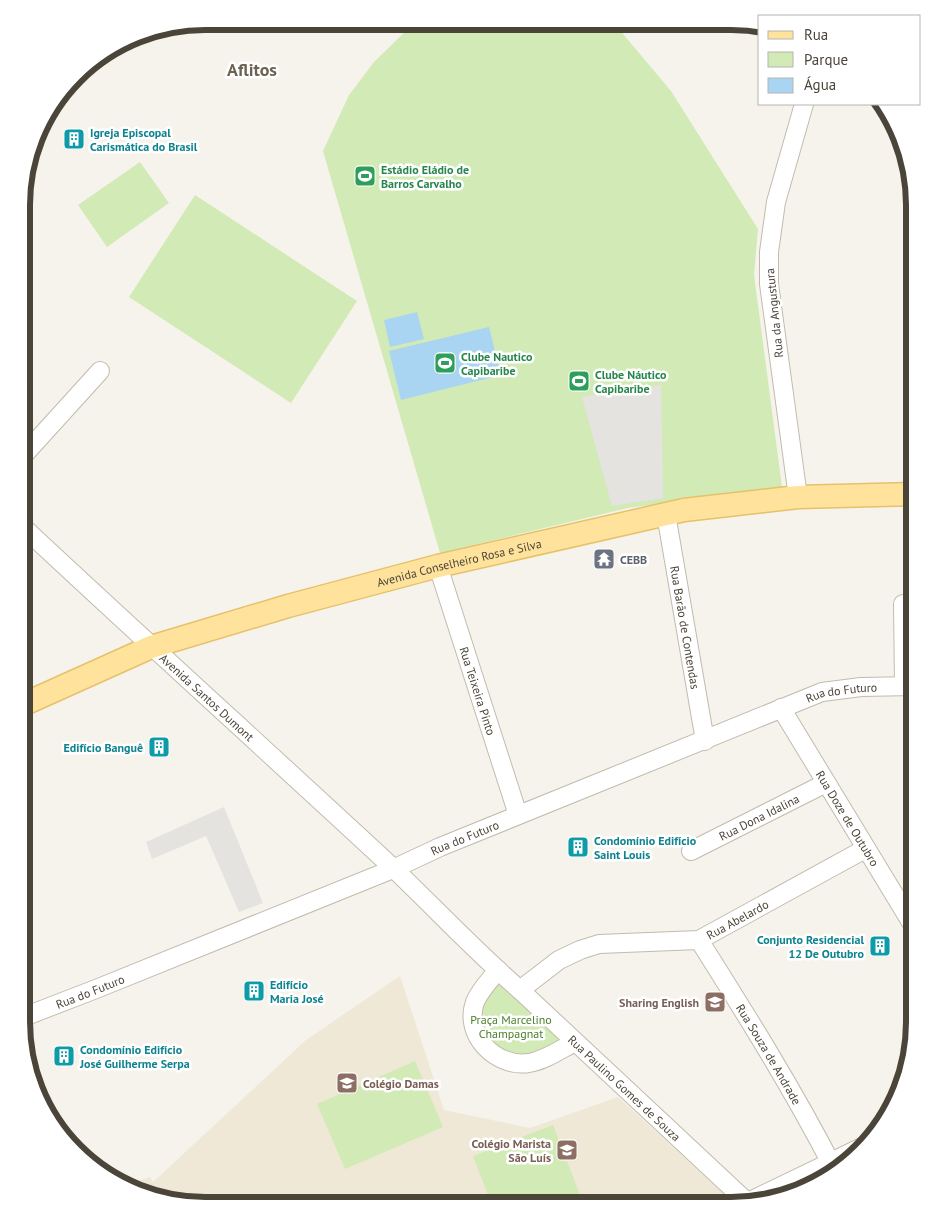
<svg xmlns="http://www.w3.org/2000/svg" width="936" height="1227" font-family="'PT Sans',sans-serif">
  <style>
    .education { fill: #efe8d6 }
    .green { fill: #d2eab5 }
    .parking { fill: #e5e3e0 }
    .water { fill: #a9d4f2 }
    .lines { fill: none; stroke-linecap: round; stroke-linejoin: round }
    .minor-casing { stroke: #c2bbae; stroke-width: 20 }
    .major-casing { stroke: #e6c16a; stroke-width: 25 }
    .minor { stroke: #fff; stroke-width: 18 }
    .major { stroke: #ffe39c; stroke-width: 22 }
    .labels { text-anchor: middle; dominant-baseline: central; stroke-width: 5; stroke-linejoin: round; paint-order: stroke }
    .culture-label { font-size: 12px; font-weight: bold; fill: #0d838f; stroke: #fff; text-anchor: start }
    .leisure-label { font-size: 12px; font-weight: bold; fill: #27864d; stroke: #fff; text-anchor: start }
    .street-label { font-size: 12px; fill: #4b4439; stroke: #fff }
    .worship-label { font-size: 12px; font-weight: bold; fill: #5b616d; stroke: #fff; text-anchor: start }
    .education-label { font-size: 12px; font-weight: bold; fill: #785e54; stroke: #fff; text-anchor: end }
    .park-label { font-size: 12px; fill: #4a7f2a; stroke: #fff }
    .district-label { font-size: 18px; font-weight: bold; fill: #6e6250; stroke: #fff }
    .rim { fill: none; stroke: #4b4439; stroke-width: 6 }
  </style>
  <rect width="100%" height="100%" fill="#f6f3ec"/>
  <!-- education -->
  <path class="education" d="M400 976 444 1110 530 1128 618 1097 736 1205 181 1204 127 1184 150 1177 153 1182 306 1040Z"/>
  <!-- green -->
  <path class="green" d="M415 22H613L671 91 758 229 754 275 782 487 628 508 440 553 323 151 349 95 374 62Z
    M140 162 169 203 107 247 78 205Z
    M195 195 357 301 291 403 129 297Z
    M502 982 561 1039 559 1042 530 1055 510 1054 488 1043C477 1014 477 1009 495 983Z
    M415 1061 443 1127 345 1169 317 1104Z
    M553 1125 584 1205H492L473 1156Z"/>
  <!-- parking -->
  <path class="parking" d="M661 385 663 498 612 506 582 397Z
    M224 807 263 903 239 912 206 836 152 859 146 842Z"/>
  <!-- water -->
  <path class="water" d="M417 312 424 339 390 347 384 320Z
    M489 327 501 375 401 400 389 351Z"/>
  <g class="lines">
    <!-- minor casing -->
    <g class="minor-casing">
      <g id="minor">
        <path d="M22 457 100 371"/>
        <path d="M798 497 769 284V252L776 202 804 104"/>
        <path id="s1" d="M666 514 705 741"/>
        <path id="s2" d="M22 526C145 641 269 753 392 867 435 908 475 951 520 990L747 1202"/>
        <path id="s3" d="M438 566 518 815"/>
        <path d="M903 604 904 685"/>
        <path id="s4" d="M781 708 914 927"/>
        <path id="s5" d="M691 851 826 783"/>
        <path id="s6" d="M699 940C747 1016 794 1091 835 1171"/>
        <path d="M498 970C490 980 480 990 475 1002 463 1035 496 1068 529 1063 546 1060 561 1049 575 1042"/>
        <path id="s7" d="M520 990 559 960 580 950 599 944 699 940 865 849"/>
        <path id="s8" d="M21 1018 96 989 393 869 440 847 822 692 861 687 915 686"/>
        <path d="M748 1202 864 1146"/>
      </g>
    </g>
    <!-- major casing -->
    <g class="major-casing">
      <g id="major">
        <path id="s9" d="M22 705 151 647 288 606 438 566 684 510 798 497 915 494"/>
      </g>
    </g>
    <!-- minor -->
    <use href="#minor" class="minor"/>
    <!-- major -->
    <use href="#major" class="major"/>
  </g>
  <!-- icons -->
  <defs>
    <g id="building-square" transform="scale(1.125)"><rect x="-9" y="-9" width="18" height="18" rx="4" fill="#0f9aa8" stroke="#fff"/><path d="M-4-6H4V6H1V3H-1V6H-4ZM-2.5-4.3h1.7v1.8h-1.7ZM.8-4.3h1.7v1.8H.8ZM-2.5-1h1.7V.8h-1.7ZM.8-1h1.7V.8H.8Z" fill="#fff"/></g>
    <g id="stadium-square" transform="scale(1.125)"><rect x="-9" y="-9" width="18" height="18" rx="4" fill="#2e9e5b" stroke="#fff"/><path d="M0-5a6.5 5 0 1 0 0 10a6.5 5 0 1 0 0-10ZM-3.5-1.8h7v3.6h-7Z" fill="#fff"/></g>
    <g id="temple-square" transform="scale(1.125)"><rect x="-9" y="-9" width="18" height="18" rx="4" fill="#6b7280" stroke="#fff"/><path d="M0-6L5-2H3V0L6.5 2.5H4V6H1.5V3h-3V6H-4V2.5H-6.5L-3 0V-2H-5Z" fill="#fff"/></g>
    <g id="school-square" transform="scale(1.125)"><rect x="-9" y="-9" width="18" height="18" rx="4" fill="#8d6e63" stroke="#fff"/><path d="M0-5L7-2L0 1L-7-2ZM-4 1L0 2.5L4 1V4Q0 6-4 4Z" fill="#fff"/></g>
  </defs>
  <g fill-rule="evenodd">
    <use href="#building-square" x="74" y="139"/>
    <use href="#stadium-square" x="365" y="176"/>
    <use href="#stadium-square" x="445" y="363"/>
    <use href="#stadium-square" x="579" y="381"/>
    <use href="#temple-square" x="604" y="559"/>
    <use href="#building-square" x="159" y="747"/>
    <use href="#building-square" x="578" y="847"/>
    <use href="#building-square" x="880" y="946"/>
    <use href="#building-square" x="254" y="991"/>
    <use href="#school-square" x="715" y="1002"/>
    <use href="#building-square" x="64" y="1056"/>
    <use href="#school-square" x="347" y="1083"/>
    <use href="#school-square" x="567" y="1150"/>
  </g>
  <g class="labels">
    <!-- culture labels -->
    <g class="culture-label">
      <text x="90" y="132">Igreja Episcopal<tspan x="90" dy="14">Carismática do Brasil</tspan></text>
      <text x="143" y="747" text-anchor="end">Edifício Banguê</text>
      <text x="594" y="840">Condomínio Edifício<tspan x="594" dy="14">Saint Louis</tspan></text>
      <text x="864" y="939" text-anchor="end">Conjunto Residencial<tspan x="864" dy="14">12 De Outubro</tspan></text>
      <text x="270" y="984">Edifício<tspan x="270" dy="14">Maria José</tspan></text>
      <text x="80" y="1049">Condomínio Edifício<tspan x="80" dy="14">José Guilherme Serpa</tspan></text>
    </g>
    <!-- leisure labels -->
    <g class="leisure-label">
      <text x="381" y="169">Estádio Eládio de<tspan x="381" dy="14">Barros Carvalho</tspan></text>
      <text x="461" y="356">Clube Nautico<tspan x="461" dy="14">Capibaribe</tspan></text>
      <text x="595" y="374">Clube Náutico<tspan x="595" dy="14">Capibaribe</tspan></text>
    </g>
    <!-- street labels -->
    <g class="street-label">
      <text transform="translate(774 313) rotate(-96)">Rua da Angustura</text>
      <text stroke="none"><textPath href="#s9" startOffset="461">Avenida Conselheiro Rosa e Silva</textPath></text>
      <text stroke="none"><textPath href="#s1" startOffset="115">Rua Barão de Contendas</textPath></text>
      <text stroke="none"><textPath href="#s3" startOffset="131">Rua Teixeira Pinto</textPath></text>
      <text stroke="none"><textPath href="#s8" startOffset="884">Rua do Futuro</textPath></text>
      <text stroke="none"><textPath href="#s2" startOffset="252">Avenida Santos Dumont</textPath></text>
      <text stroke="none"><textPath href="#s5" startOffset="76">Rua Dona Idalina</textPath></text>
      <text stroke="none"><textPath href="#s4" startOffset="129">Rua Doze de Outubro</textPath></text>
      <text stroke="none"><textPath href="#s8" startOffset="479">Rua do Futuro</textPath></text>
      <text stroke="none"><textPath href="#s7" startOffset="236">Rua Abelardo</textPath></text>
      <text stroke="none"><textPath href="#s8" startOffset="74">Rua do Futuro</textPath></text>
      <text stroke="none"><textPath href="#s6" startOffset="134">Rua Souza de Andrade</textPath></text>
      <text stroke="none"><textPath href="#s2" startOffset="824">Rua Paulino Gomes de Souza</textPath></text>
    </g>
    <!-- worship labels -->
    <g class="worship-label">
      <text x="620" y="559">CEBB</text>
    </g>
    <!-- education labels -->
    <g class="education-label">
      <text x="699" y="1002">Sharing English</text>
      <text x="363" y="1083" text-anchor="start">Colégio Damas</text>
      <text x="551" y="1143">Colégio Marista<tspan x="551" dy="14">São Luís</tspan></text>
    </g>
    <!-- park labels -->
    <g class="park-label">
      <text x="511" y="1019">Praça Marcelino<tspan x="511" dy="14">Champagnat</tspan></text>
    </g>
    <!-- district labels -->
    <g class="district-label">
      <text x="252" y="69">Aflitos</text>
    </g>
  </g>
  <!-- crop -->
  <path d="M0 0H936V1227H0ZM205 30H731A175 175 0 0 1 906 205V1022A175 175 0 0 1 731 1197H205A175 175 0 0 1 30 1022V205A175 175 0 0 1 205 30Z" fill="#fff" fill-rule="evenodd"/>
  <path class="rim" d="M205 30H731A175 175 0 0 1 906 205V1022A175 175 0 0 1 731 1197H205A175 175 0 0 1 30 1022V205A175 175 0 0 1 205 30Z"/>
  <!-- legend -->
  <rect x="758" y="15" width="162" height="90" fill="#ffffff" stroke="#b7b4b0"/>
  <rect x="768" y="31" width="25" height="8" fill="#ffe39c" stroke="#b7b4b0"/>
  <text x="804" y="40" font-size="15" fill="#4b4439">Rua</text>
  <rect x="768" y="52" width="25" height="15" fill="#d2eab5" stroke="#b7b4b0"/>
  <text x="804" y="65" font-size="15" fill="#4b4439">Parque</text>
  <rect x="768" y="78" width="25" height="15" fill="#a9d4f2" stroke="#b7b4b0"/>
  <text x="804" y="90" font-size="15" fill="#4b4439">Água</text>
</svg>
